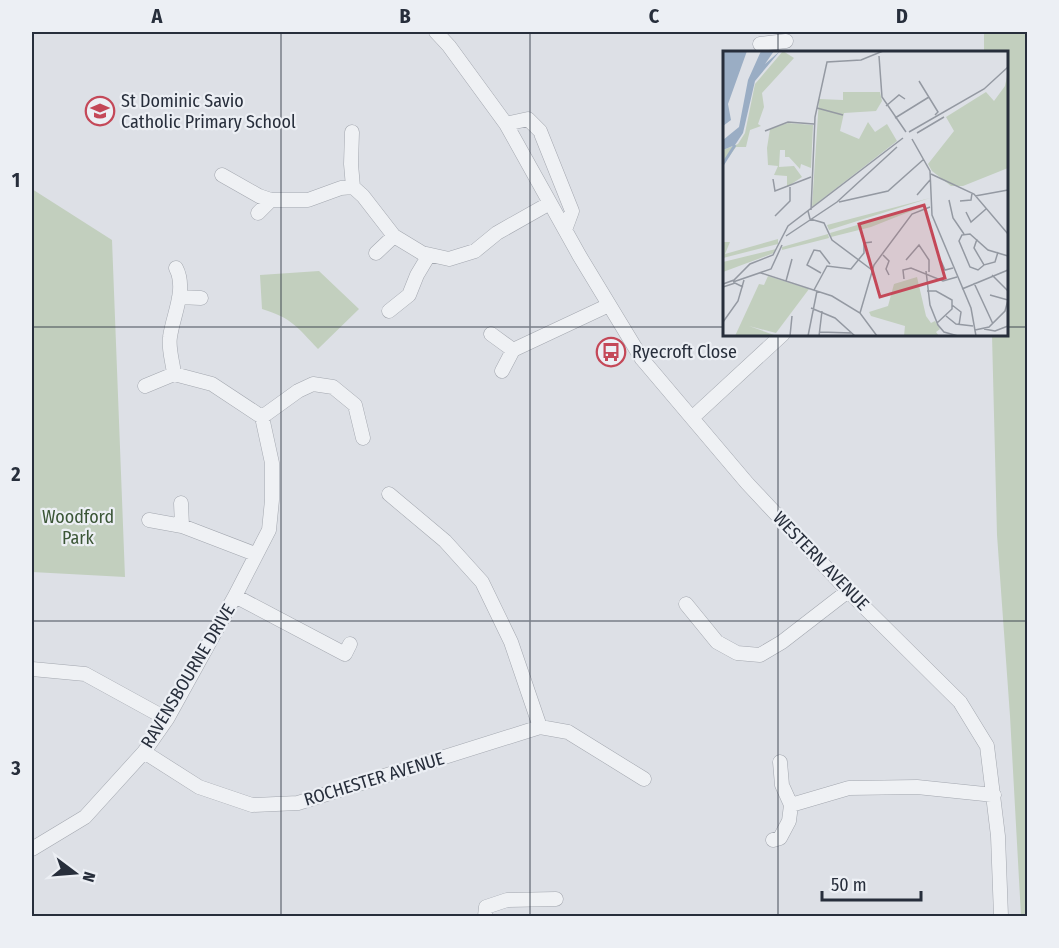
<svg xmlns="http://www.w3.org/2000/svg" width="1059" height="948" font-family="'Fira Sans Condensed',sans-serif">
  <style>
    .green { fill: #c2cfbe }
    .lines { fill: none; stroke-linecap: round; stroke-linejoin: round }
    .minor-casing { stroke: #a3a7af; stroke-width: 15 }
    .minor { stroke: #eff1f4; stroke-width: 14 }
    .grid { fill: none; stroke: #272e3b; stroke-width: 1.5; stroke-opacity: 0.55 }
    .labels { text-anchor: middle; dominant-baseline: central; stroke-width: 4.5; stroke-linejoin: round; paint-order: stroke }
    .poi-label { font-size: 18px; fill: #272e3b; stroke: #eceff4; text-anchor: start }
    .park-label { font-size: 18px; fill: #3b5636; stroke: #eceff4 }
    .street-label { font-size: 18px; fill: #272e3b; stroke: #eceff4 }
    .inset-river { fill: none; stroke: #9aadc4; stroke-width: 3 }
    .inset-road { fill: none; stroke: #9499a2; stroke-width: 1.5 }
    .view { fill: #c44858; fill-opacity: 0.15; stroke: #c44858; stroke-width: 3 }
    .inset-edge { fill: none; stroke: #272e3b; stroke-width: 3 }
    .neatline { fill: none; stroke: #272e3b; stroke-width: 2 }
    .grid-label { font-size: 20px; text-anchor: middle; font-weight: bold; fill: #272e3b }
  </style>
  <rect width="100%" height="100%" fill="#dde0e6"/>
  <!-- green -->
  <path class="green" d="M984 32H1027V916H1021L1010 716 997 535 992 335 1006 334V52H984Z
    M32 189 112 240 125 577 32 572Z
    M319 271 359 309 318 349C297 327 292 318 262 309L260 275Z"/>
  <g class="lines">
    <!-- minor casing -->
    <g class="minor-casing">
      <path id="minor" d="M436 32 449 46 506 124 579 255 642 359 747 483 848 591 960 702 987 746 998 836 1001 916
        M760 44 786 41
        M506 124 528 119 540 131 572 211 565 230
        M352 132 351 164 353 187
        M222 175 259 196 271 200
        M258 213 271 200H308L341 188 353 187 363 196 394 236 422 253 449 259 475 251 497 233 550 203
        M376 253 394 236
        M179 297 201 298
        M389 311 409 295 417 275 429 255
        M491 334 513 350
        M502 371 513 350 609 305
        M174 374C173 363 168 348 170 337 173 315 187 289 176 268
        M262 417 298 391 313 384 333 387 355 405 363 438
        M692 418 783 334
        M181 503 182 526
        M149 520 182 526 255 554
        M235 596 345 654 350 644
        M686 604 717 642 737 653 760 655 782 642 848 591
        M32 669 85 674 167 719
        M540 727 568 732 644 779
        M144 752 199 787 252 805 298 803 540 727 511 642 482 582 445 541 389 494
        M780 762 782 785 791 805
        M773 840 780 838 789 821 791 805 849 788 917 787 994 795
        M32 849 85 817 144 752 167 719 235 596 269 530 272 500V463L262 417 212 384 174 374 145 386
        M485 916 486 907 507 900 556 899"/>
    </g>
    <!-- minor -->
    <use href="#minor" class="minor"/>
  </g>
  <!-- grid -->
  <path class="grid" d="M281 32V916M530 32V916M778 32V52M32 327H724M1006 327H1028M778 334V916M32 621H1028"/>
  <!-- icons -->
  <defs>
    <g id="school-ring" transform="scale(1.5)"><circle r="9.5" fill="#eceff4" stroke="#c44858" stroke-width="1.5"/><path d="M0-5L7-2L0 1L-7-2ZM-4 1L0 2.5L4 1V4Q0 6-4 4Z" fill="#c44858"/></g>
    <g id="bus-ring" transform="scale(1.5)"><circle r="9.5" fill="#eceff4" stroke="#c44858" stroke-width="1.5"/><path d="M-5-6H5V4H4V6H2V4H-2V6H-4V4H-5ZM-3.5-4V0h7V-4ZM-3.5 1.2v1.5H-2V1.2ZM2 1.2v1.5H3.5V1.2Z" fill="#c44858"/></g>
  </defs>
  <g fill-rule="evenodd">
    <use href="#school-ring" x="100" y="111"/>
    <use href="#bus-ring" x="611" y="352"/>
  </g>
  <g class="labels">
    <!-- poi labels -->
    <g class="poi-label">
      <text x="121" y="101">St Dominic Savio<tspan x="121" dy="21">Catholic Primary School</tspan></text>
      <text x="632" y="352">Ryecroft Close</text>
    </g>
    <!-- park labels -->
    <g class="park-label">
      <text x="78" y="517">Woodford<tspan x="78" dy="21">Park</tspan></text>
    </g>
    <!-- street labels -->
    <g class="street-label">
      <text transform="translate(821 561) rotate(46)">WESTERN AVENUE</text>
      <text transform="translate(188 676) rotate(-59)">RAVENSBOURNE DRIVE</text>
      <text transform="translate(374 779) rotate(-17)">ROCHESTER AVENUE</text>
    </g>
  </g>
  <!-- overview -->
  <g transform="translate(723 51)">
    <rect width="285" height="285" fill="#dde0e6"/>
    <path d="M60 0 71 7 39 42 41 56 35 73 38 75 27 79 23 96H13L0 114V99L15 93 22 82 32 33ZM285 20V117L240 135H228L209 120 205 113 231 80 223 66 263 41 271 50 282 35ZM120 41H157L159 50 153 60 121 62 117 80 136 88 145 71 152 81 164 73 174 90 89 156 96 48 120 49ZM65 72 90 74 88 117 78 113 77 118 66 106H62V99H57L56 116 71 115 79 126 64 136V125L51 124 55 115 45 114 44 97 47 78ZM207 147 106 179 104 174 173 156ZM206 153 148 176 108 186 107 182ZM105 183 106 187 59 199V196ZM55 188V193L0 207V191H7L2 203ZM53 198 51 202 0 221V211ZM45 225 86 238 53 282 26 275 54 285H12L36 233 41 234ZM194 226 203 265 208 272 212 270 217 278 213 281 216 285H181L182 275 148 265 146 261 165 255 171 233Z" fill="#c2cfbe"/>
    <path d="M0 0H24L5 53 8 69 0 75ZM38 0H51L42 13 57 0 32 30 20 82 12 94 0 99V89L16 76 25 29Z" fill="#9aadc4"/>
    <path class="inset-river" d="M0 113 12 94"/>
    <path class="inset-road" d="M156 5 159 46 183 81M196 30 215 61 212 64M163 55 176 44 182 48M94 57 120 64M172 67 206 46M42 80 65 71 91 73M186 81 261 38 285 16M194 82 221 66M189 88 207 120 209 164 248 257 253 285M208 123 251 143 285 183M50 128 52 140 88 126M194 144 207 129M252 145 285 139M226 149 230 167 241 183M237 150 248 149 249 142M116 151 165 140 201 108M88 159 92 66 104 11 138 9 160 0M85 160 87 168 101 172 109 189 149 219M243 161 248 171 263 158M52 165 67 150V136M63 185 114 151 174 96M254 188 251 197 261 214 272 211 275 201M160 204 166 210 163 218 166 224M183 209 196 194 206 209V221M218 210 222 219 230 217M261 214 255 219 247 216 236 190 239 184 247 183 265 199 285 205M203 220 207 254 215 274 221 281 235 285M38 222 109 245 137 262 154 285M98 222 84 214 91 199 97 200 107 213M269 224 285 240M181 228 180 219 188 217 220 230 234 226M63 230 69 208M10 231 48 218 59 194M251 232 270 273M0 233 11 229 27 213 50 204 65 175 180 87M0 236 12 232 20 236M239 238 285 219M91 239 104 215 128 218 141 202V192L149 191M204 240H213L229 249V258L214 272M229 254 238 261 236 274M88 257 112 267 132 285M137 262 151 214 189 163 207 156M223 265 233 273 250 275M0 271 15 250 21 229M261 278 272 280 285 275M252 279 266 276 282 260 285 249 267 244M97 281 129 282M67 285 69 265M85 285 94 240M96 285 99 260"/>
    <path class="view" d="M201 154 222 227 157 246 136 173Z"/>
    <rect width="285" height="285" class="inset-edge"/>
  </g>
  <!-- border -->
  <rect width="1059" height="948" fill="none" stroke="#eceff4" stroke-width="66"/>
  <!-- north arrow -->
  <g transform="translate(75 873) rotate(106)" stroke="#eceff4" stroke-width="4.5" paint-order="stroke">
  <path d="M0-4.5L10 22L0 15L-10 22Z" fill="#272e3b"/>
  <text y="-9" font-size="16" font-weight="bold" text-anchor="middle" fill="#272e3b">N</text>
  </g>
  <!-- scale -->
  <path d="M822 891v9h99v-9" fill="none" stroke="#272e3b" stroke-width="3"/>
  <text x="831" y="891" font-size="18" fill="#272e3b" stroke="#eceff4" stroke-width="4.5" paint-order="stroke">50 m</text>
  <rect x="33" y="33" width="993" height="882" class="neatline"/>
  <g class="grid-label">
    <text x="157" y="23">A</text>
    <text x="405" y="23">B</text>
    <text x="654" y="23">C</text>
    <text x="902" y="23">D</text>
    <text x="16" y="187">1</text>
    <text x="16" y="481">2</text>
    <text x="16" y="775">3</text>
  </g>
</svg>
